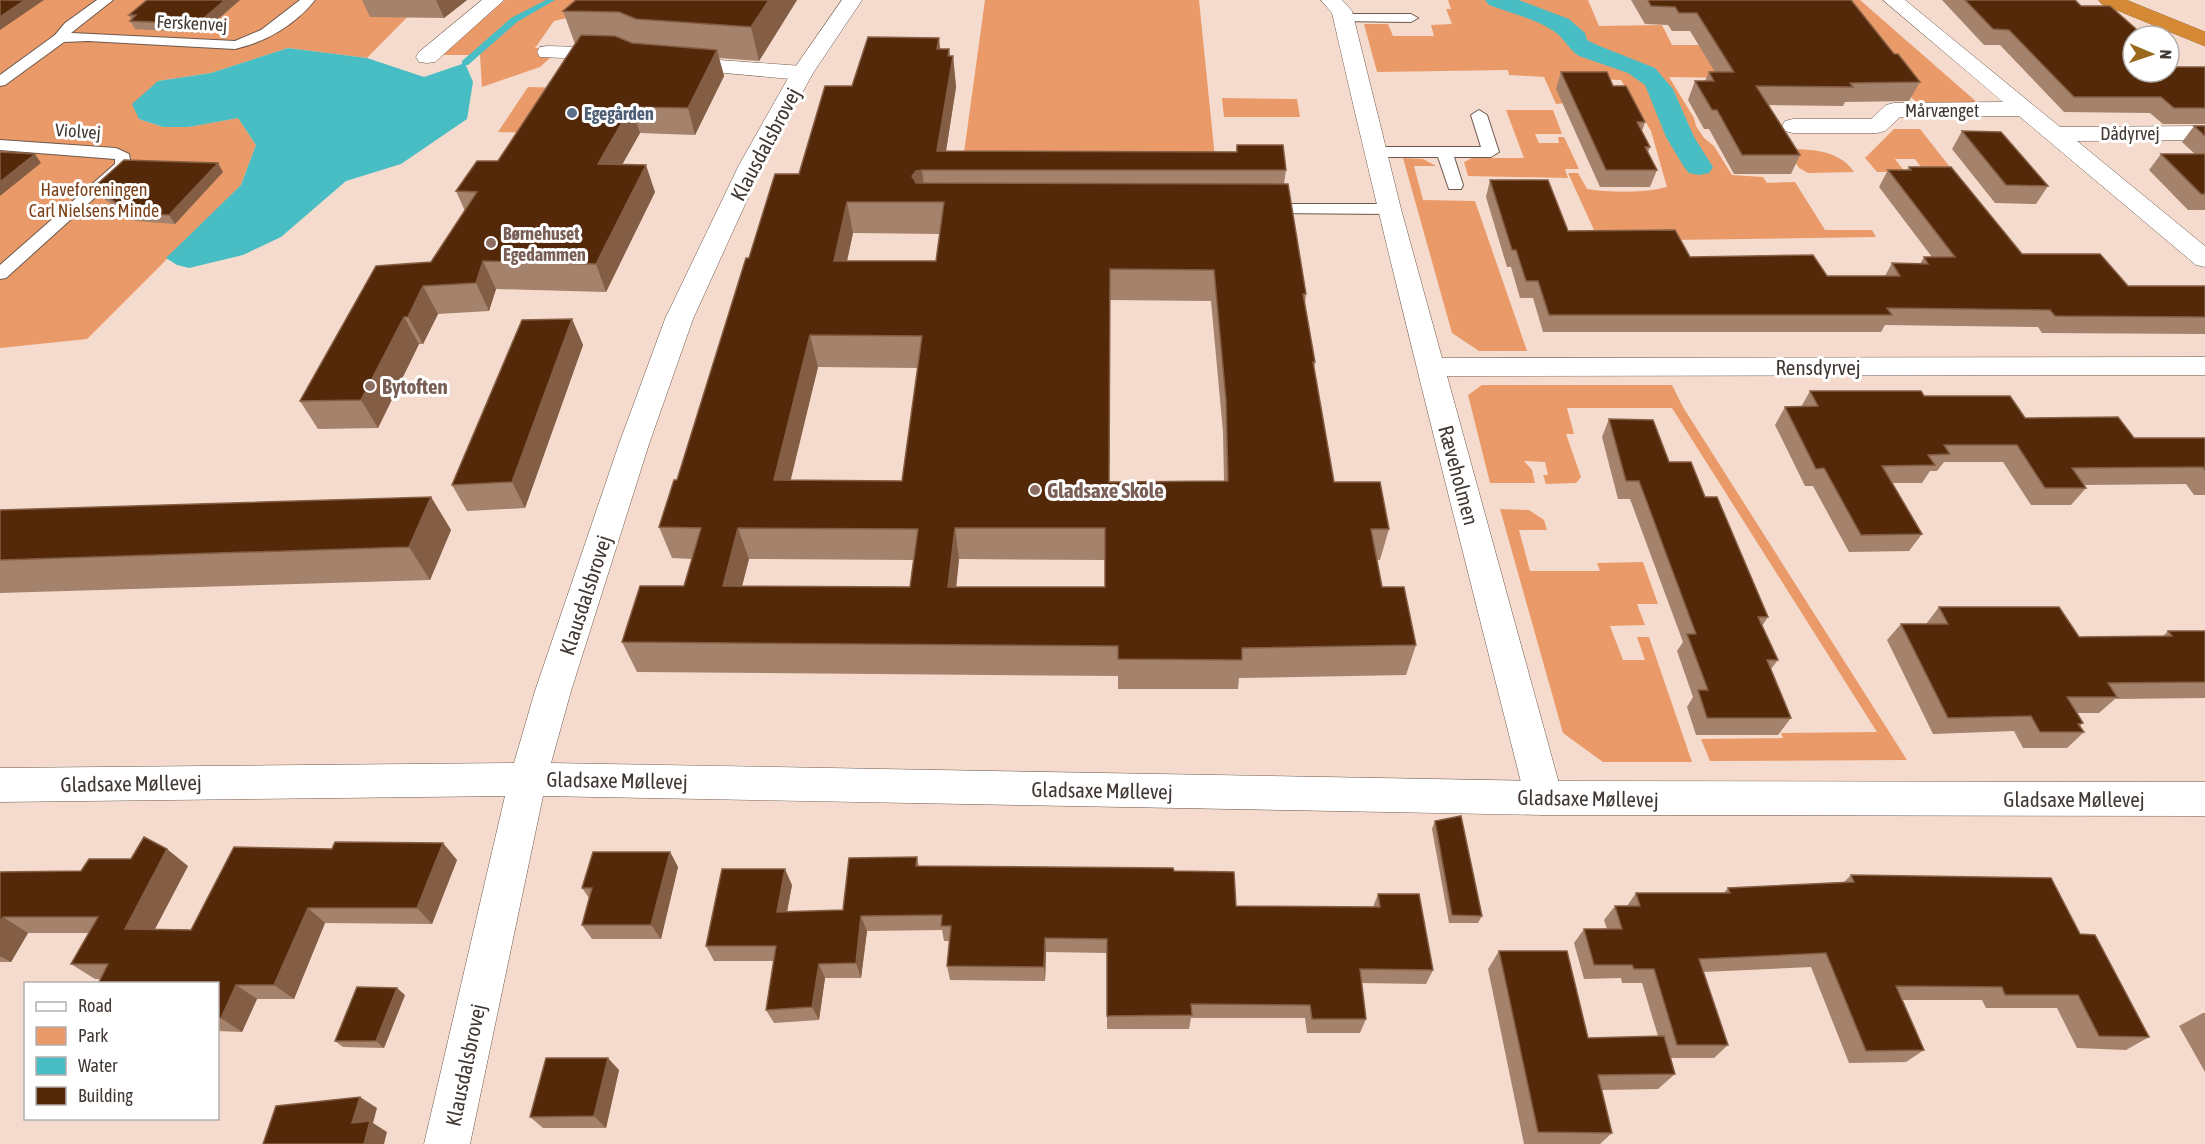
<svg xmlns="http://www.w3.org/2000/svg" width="2205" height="1144" font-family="'Asap Condensed',sans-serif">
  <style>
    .green { fill: #ea9a69 }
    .water { fill: #49bdc4 }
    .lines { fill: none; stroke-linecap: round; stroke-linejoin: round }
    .stream { fill: #49bdc4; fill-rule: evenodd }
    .canal { fill: #49bdc4; fill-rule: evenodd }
    .service-casing { stroke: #6d584b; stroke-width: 2 }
    .minor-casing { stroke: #6d584b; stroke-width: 1 }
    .tertiary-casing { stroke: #6d584b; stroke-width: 1 }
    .motorway-casing { stroke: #a26d34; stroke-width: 1 }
    .service { fill: #fff; fill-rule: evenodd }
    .minor { fill: #fff; fill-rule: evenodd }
    .tertiary { fill: #fff; fill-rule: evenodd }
    .motorway { fill: #d68935; fill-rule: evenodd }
    .wall { fill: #a4826b; fill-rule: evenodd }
    .shaded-wall { fill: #845e44 }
    .building { fill: #542909; stroke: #845e44; stroke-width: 1.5; fill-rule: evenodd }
    .service-dot { fill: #5c6f8a; stroke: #fff; stroke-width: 2 }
    .education-dot { fill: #8d6e63; stroke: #fff; stroke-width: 2 }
    .labels { text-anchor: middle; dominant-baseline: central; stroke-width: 6; stroke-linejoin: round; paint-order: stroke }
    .far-street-label { font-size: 18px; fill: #423833; stroke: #fff }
    .far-service-label { font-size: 18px; font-weight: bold; fill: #4e5e75; stroke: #fff; text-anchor: start }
    .far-park-label { font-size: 18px; fill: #7b411a; stroke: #fff }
    .far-education-label { font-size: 18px; font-weight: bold; fill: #785e54; stroke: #fff; text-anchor: start }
    .street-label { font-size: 21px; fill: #423833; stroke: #fff }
    .education-label { font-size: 21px; font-weight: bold; fill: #785e54; stroke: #fff; text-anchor: start }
  </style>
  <rect width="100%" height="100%" fill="#f4dbcd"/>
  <!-- green -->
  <path class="green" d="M0 0H424L367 58 288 48 211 73 158 81 139 119 163 127H188L238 118 256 145 241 185 87 339 0 348Z
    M505 0H750L571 17 554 21 535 48 547 49 544 56 550 58 540 67 482 87 480 55H438Z
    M985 0H1199L1216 168 962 167Z
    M1448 0H1588L1599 26 1662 25 1672 45H1800L1797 0H1860L1979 104 1917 103 1911 97 1734 78 1669 77 1694 118 1696 126 1704 138 1714 146 1732 175 1763 177 1767 183 1795 182 1825 230H1872L1876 237 1599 241 1568 173H1578L1587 189C1612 193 1643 193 1667 187L1651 131 1621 80 1562 78 1573 102 1556 104 1544 77 1509 75 1508 70 1377 72 1364 24H1388L1393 36H1434L1431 25 1452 24 1446 9H1451Z
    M528 87 567 88 539 133 498 132Z
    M1222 98 1297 99 1300 117H1224Z
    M1506 110H1553L1562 134H1535L1539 143H1559L1558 137H1564L1579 169H1565L1568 178 1468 176 1464 162 1472 158H1524Z
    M1894 129H1920L1953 171 1925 172 1915 159H1895L1905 172H1877L1865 158Z
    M1786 149C1811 149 1840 150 1854 172L1808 173 1799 168Z
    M1403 158 1423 159 1436 166H1414L1423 200 1475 201 1527 351H1479L1452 333Z
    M1482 385H1672L1683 407 1907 760 1710 761 1701 739 1783 738 1781 733 1877 732 1672 408H1567L1574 434H1566L1581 477 1576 483 1546 484 1543 475H1548L1545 462 1524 461 1532 470 1535 483H1490L1468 395Z
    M1500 509 1529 510 1544 520 1547 530H1519L1530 571H1600L1597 563 1643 562 1658 604H1637L1645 625 1610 626 1623 660H1645L1637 637H1649L1692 762H1603L1563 733Z"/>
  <!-- water -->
  <path class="water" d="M288 48 367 58 424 77 465 63 473 82 467 119 401 164 346 181 281 237 243 255 189 268 177 265 166 258 241 185 256 145 238 118 189 127H163L139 119 132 104 158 81 211 73Z"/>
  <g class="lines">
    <!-- stream -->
    <path class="stream" d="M546 0H555L517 22 468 65H462V61L511 18Z"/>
    <!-- canal -->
    <path class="canal" d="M1485 0H1519L1569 19 1585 33 1587 40 1597 45 1655 68 1673 89 1694 137 1713 167 1709 173 1699 175 1689 173 1684 167 1666 137 1645 85 1628 73 1579 56C1567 48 1565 38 1552 30 1536 19 1507 12 1489 5Z"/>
    <!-- service casing -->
    <g class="service-casing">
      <path id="service" d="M97 0H113L71 33 235 41 261 30 300 0H315C295 25 266 42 235 49L88 41 64 42 5 85 0 86V75L55 35 65 23Z
        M1344 14H1411L1418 18 1411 22 1339 21 1337 18 1339 15Z
        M1479 110 1487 115 1499 152 1491 157H1454L1463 185 1461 189H1449L1438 157H1375L1367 152 1375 147H1481L1471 115Z
        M0 140 116 148 129 154 131 165 6 278 0 279V265L115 164V159L0 150Z
        M1261 204H1389L1395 205 1397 209 1395 213 1389 214 1255 213 1253 209 1255 205Z"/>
    </g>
    <!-- minor casing -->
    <g class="minor-casing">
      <path id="minor" d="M482 0H504L435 62 427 63 419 62 416 57 419 52Z
        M1321 0H1342L1352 11 1401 209 1442 358 2205 357V375L1447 376 1563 798 1557 810 1544 815 1531 810 1525 798C1459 536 1392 276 1332 13Z
        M1883 0H1905L2060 127 2205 126V140L2077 141 2205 246V267L2196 265 2019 116 1900 117 1885 131 1877 133H1793L1785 131 1782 126 1785 121 1793 119H1871L1886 105 1894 103 2003 102Z
        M548 46 615 48 623 49 626 54 623 59 615 60 540 57 537 52 540 47Z
        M677 57 802 66 810 68 813 73 810 78 802 80 669 68 666 63 669 58Z"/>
    </g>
    <!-- tertiary casing -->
    <g class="tertiary-casing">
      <path id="tertiary" d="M842 0H862L813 73 763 165 693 319 649 444 571 691 551 763 1544 781 2205 782V816L1544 815 543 796 470 1144H424L505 796 0 802V768L514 763 535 691 619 444 665 319 739 165 791 73Z"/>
    </g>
    <!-- motorway casing -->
    <g class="motorway-casing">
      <path id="motorway" d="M2099 0H2126L2205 32V46L2102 4Z"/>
    </g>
    <!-- service -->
    <use href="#service" class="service"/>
    <!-- minor -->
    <use href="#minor" class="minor"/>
    <!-- tertiary -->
    <use href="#tertiary" class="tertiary"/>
    <!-- motorway -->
    <use href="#motorway" class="motorway"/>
  </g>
  <!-- wall -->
  <path class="wall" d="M147 0H240L202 33 135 29 130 21 131 19 129 15Z
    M362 0H467L444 18 370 17Z
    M797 0 759 61 719 58 724 76 695 135 640 133 622 165 655 192 606 292 496 289 489 311 438 314 423 344H419L378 428 318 429 300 401 431 262 465 211 456 191 498 161 575 44 563 11Z
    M1631 0H1851L1894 54 1920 82 1909 101 1845 102 1843 106 1768 105 1800 155 1791 174H1734L1709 129H1704L1688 100 1695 81H1705L1709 72H1715L1690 31H1672L1668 25 1645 24Z
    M1942 0H2075L2081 6 2177 67H2205V124H2163L2150 113 2064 112 2000 45H1984Z
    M940 49H949L950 56H953L956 87 946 151 1236 152 1237 145 1286 170 1284 184 1306 294 1305 303 1315 362 1314 368 1334 482 1389 529 1380 560H1377L1382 587 1416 645 1406 675 1239 678 1238 689H1118V676L637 672 622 642 684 586 692 559 672 558 659 527 677 480 749 258 799 174ZM853 233 940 234 936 261H847ZM1109 300 1211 301 1223 432 1224 481 1109 482ZM818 367 918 368 902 481 790 480ZM749 559 913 560 910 587 742 586ZM959 559 1105 560V587H956Z
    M1561 72 1613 86 1645 122 1642 131 1650 147 1648 152 1657 170 1650 187H1600L1556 89Z
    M2194 126H2205V210H2188L2149 170 2161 154H2195L2182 142Z
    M1962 131 2048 186 2036 204 1995 203 1952 149Z
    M1909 167 2022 254 2128 286H2205V334L2042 333 2038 327 1885 325 1881 332H1543L1533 298H1520L1511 267H1507L1486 197 1490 180 1568 231 1690 257 1827 276H1885L1892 263 1920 264 1924 257H1932L1879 187 1888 170H1907Z
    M223 172 175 224 135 221 100 196 94 187Z
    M572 319 583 345 525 508 467 511 452 485Z
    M1810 391 1924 396 2025 418 2134 438H2205V495H2194L2186 484 2084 485 2086 488 2071 505H2031L2003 462H1944L1937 471H1930L1922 483H1892L1922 534 1909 551 1849 552 1813 486H1805L1775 425 1785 407H1801Z
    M1609 419 1669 462 1705 497 1768 617 1762 626 1778 660 1771 669 1791 718 1778 735H1696L1687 707 1693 697 1677 651 1683 642 1630 499H1618L1602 437Z
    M431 497 451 530 430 580 0 593V510Z
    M1939 607 2079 637 2163 636 2168 631H2205V698L2115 699 2099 713H2077L2083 723 2080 726 2084 732 2067 748H2023L2014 731 1933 734 1887 640 1901 624H1926Z
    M1435 821 1482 916 1478 923H1449L1432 829Z
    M670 852 678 867 661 939H592L582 925 589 898 582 888Z
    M917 857 919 866 1174 871 1236 906 1373 907 1378 894 1433 970 1426 984 1361 983 1366 1019 1360 1033H1307L1305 1018H1191L1189 1029H1107V953L1046 952 1045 981 950 980 947 966 949 941H944L942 930 867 931 861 978H825L819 1020 774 1023 766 1010 774 961H714L706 946 792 885 787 912 843 910Z
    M457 860 432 924 325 923 294 999H257L242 1032 218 1031V984L95 979 71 964 89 933H28L11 962H0V872L81 871 188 866 155 929 191 930Z
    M1851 875 2080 934 2149 1037 2126 1050 2077 1048 2057 1008H1986L1982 1000H1902L1924 1050 1906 1062 1849 1063 1811 967 1703 972 1728 1045 1714 1058H1671L1675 1074 1658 1089 1601 1090 1612 1133 1600 1144H1524L1488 969 1499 951 1588 1038 1658 1036 1642 983H1622L1621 978 1584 979 1574 943 1584 929H1607L1604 920 1615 906H1627L1636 893H1724L1728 888 1844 882Z
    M405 995 384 1048 343 1047 335 1041Z
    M2203 1013H2205V1072L2179 1026Z
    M619 1070 606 1128H543L530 1117Z"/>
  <!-- shaded-wall -->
  <path class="shaded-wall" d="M25 0H44L0 30V17Z
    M225 0H240L202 33 197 24Z
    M436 0H467L444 18Z
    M769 0H797L759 61 751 27Z
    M939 38 942 67 937 49Z
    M949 49 951 69 953 56 956 87 943 170 937 151 948 56Z
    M717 50 724 76 695 135 688 108Z
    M631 107 640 133 607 191 598 164Z
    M35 154 41 163 0 196V182Z
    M218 163 223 172 175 224 169 215Z
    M646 165 655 192 606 292 596 264Z
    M922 170 926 201 912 176 916 171Z
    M847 202 853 233 840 293 834 261Z
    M483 261 496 289 489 311 476 283Z
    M423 286 438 314 423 344 408 317Z
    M404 317 419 344 378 428 361 400Z
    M572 319 583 345 525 508 512 482Z
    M810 335 818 367 783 512 774 480Z
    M431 497 451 530 430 580 409 547Z
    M738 528 749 559 734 617 723 586Z
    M955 528 959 559 953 617 948 587Z
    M443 843 457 860 432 924 417 908Z
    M167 849 188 866 147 944 125 929Z
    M670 852 678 867 661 939 651 925Z
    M785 869 792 885 784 927 777 912Z
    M308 908 325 923 294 999 274 985Z
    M861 916 867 931 861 978 856 963Z
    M3 917 28 933 11 962 0 956V922Z
    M1045 938 1046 952 1045 981 1044 967Z
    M819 964 825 978 819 1020 812 1007Z
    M236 985 257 999 242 1032 221 1018Z
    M397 988 405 995 384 1048 376 1041Z
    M608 1058 619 1070 606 1128 594 1116Z
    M360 1097 377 1108 373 1123 387 1132 384 1144H364L352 1123Z"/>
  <!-- building -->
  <path class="building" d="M0 0H25L0 17Z
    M147 0H225L197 24 130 21 136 15H129Z
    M576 0H769L751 27 636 19 619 12 563 11Z
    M1648 0H1851L1894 54H1898L1920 82 1850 83 1853 87 1756 86 1800 155H1742L1717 110H1712L1695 81H1714L1709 72H1734L1697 13H1679L1675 7 1651 6Z
    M1965 0H2075L2081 6H2110L2144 36H2133V72H2169V59L2177 67H2205V108H2174L2161 97H2074L2009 30 1993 29Z
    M581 35 615 36 632 43 717 50 688 108 631 107 598 164 646 165 596 264 483 261 476 283 423 286 408 317H404L361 400 300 401 376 266 431 262 477 192 456 191 477 161H498Z
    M868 37 939 38 937 49H949L948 56H953L937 151 1237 152V145H1283L1286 170H922L916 171 912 176 916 183 1288 184 1306 294H1303L1315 362H1313L1334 482H1380L1389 529H1371L1382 587H1404L1416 645 1242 648V660L1118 659V646L622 642 640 586H684L701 528 659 527 674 480H677L746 258H749L775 174H799L825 86H852ZM847 202H944L936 261H834ZM1110 269 1214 270 1226 400 1228 481 1109 482ZM810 335 922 336 902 481 774 480ZM738 528 918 529 910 587 723 586ZM955 528H1105V587H948Z
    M1561 72H1607L1613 86H1626L1645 122H1637L1650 147H1645L1657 170H1606Z
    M2194 126H2205V136Z
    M1962 131 2001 132 2048 186 2006 185Z
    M0 152 35 154 0 182Z
    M2161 154H2205V194H2201Z
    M124 160 218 163 169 215 129 212 94 187Z
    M1909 167H1951L2022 254H2100L2128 286H2205V317L2055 316 2050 310 1887 308 1892 315H1549L1538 281H1526L1516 250H1512L1490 180H1548L1568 231 1675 230 1690 257 1813 255 1827 276H1900L1892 263 1928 264 1924 257H1955L1888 170H1911Z
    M572 319 512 482 452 485 522 320Z
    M1810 391H1921L1924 396H2010L2025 418 2118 417 2134 438H2205V470L2203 467 2072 468 2086 488H2045L2017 445H1944L1950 454 1928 455 1935 465 1882 466 1922 534 1861 535 1824 468 1816 469 1785 407 1818 406Z
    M1609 419 1653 420 1669 462H1691L1705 497H1717L1768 617H1758L1778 660H1767L1791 718H1707L1698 690H1708L1687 634H1696L1639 481H1626Z
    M431 497 409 547 0 560V510Z
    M1939 607H2059L2079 637 2172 636 2168 631H2205V682L2108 683 2117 697H2067L2083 723 2078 724 2084 732H2040L2031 716 1948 718 1901 624H1948Z
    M1461 816 1482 916 1452 915 1435 821Z
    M144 837 167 849 125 929 191 930 234 847 332 849 335 842 443 843 417 908H308L274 985H236L221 1018H218V984H98L108 964H71L98 917H3L0 922V872L81 871 89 859H131Z
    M593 852H670L651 925H582L592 888H582Z
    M917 857 916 866 1173 868 1174 871 1234 872 1236 906 1380 907 1378 894H1419L1433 970 1360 969 1366 1019H1312L1310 1005 1191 1004 1192 1015 1107 1016V939L1045 938 1044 967 947 966 951 926H941L942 915 861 916 856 963 819 964 812 1007 766 1010 776 946H706L722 869H785L777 912 843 910 849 858Z
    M1851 875 2051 878 2080 934 2095 935 2149 1037 2099 1036 2078 995H2005L2002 987 1896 986 1924 1050 1866 1051 1826 953 1699 959 1728 1045H1677L1654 969H1634L1632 965H1594L1584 929H1622L1615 906H1640L1636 893H1730L1728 888 1854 882Z
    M1499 951H1567L1588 1038 1664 1036 1675 1074 1598 1075 1612 1133 1538 1132Z
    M357 987 397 988 376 1041H335Z
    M546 1058H608L594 1116 530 1117Z
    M360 1097 352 1123 370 1121 364 1144H263L276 1106Z"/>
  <!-- markers -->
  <circle class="service-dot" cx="572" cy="113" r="6"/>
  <g class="education-dot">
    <circle cx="491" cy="243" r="6"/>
    <circle cx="370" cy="386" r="6"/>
    <circle cx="1035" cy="490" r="6"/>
  </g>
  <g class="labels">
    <!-- far-street labels -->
    <g class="far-street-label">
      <text transform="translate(192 23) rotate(3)">Ferskenvej</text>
      <text x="1942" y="110">Mårvænget</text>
      <text transform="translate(78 131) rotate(4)">Violvej</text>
      <text x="2130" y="133">Dådyrvej</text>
    </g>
    <!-- far-service labels -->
    <g class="far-service-label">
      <text x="584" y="113">Egegården</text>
    </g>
    <!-- far-park labels -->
    <g class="far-park-label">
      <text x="94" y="189">Haveforeningen<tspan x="94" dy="21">Carl Nielsens Minde</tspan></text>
    </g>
    <!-- far-education labels -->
    <g class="far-education-label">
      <text x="503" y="233">Børnehuset<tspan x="503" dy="21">Egedammen</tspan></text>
    </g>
    <!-- street labels -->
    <g class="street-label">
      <text transform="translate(765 144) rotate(-62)">Klausdalsbrovej</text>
      <text x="1818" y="367">Rensdyrvej</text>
      <text transform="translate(1459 475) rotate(75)">Ræveholmen</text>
      <text transform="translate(585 595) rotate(-72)">Klausdalsbrovej</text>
      <text transform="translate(617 780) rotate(1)">Gladsaxe Møllevej</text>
      <text transform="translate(131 783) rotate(-1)">Gladsaxe Møllevej</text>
      <text transform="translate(1102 790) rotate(1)">Gladsaxe Møllevej</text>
      <text transform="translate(1588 798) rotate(1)">Gladsaxe Møllevej</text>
      <text x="2074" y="799">Gladsaxe Møllevej</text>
      <text transform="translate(465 1065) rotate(-78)">Klausdalsbrovej</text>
    </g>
    <!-- education labels -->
    <g class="education-label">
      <text x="382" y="386">Bytoften</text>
      <text x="1047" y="490">Gladsaxe Skole</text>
    </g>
  </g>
  <!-- legend -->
  <rect x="24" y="982" width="195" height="138" fill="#ffffff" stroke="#b3afad" stroke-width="1.5"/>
  <rect x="36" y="1002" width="30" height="9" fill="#ffffff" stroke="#b3afad" stroke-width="1.5"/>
  <text x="78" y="1012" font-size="18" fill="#423833">Road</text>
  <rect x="36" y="1027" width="30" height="18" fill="#ea9a69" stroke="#b3afad" stroke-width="1.5"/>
  <text x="78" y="1042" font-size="18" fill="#423833">Park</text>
  <rect x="36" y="1057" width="30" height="18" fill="#49bdc4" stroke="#b3afad" stroke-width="1.5"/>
  <text x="78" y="1072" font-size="18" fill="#423833">Water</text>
  <rect x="36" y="1087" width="30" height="18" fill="#542909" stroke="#b3afad" stroke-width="1.5"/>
  <text x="78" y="1102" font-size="18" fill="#423833">Building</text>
  <!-- north arrow -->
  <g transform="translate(2151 54) rotate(92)"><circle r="28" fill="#ffffff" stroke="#b3afad" stroke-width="1.5"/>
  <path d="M0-4.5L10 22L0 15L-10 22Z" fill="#9a691b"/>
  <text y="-9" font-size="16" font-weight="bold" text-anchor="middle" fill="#423833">N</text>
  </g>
</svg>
